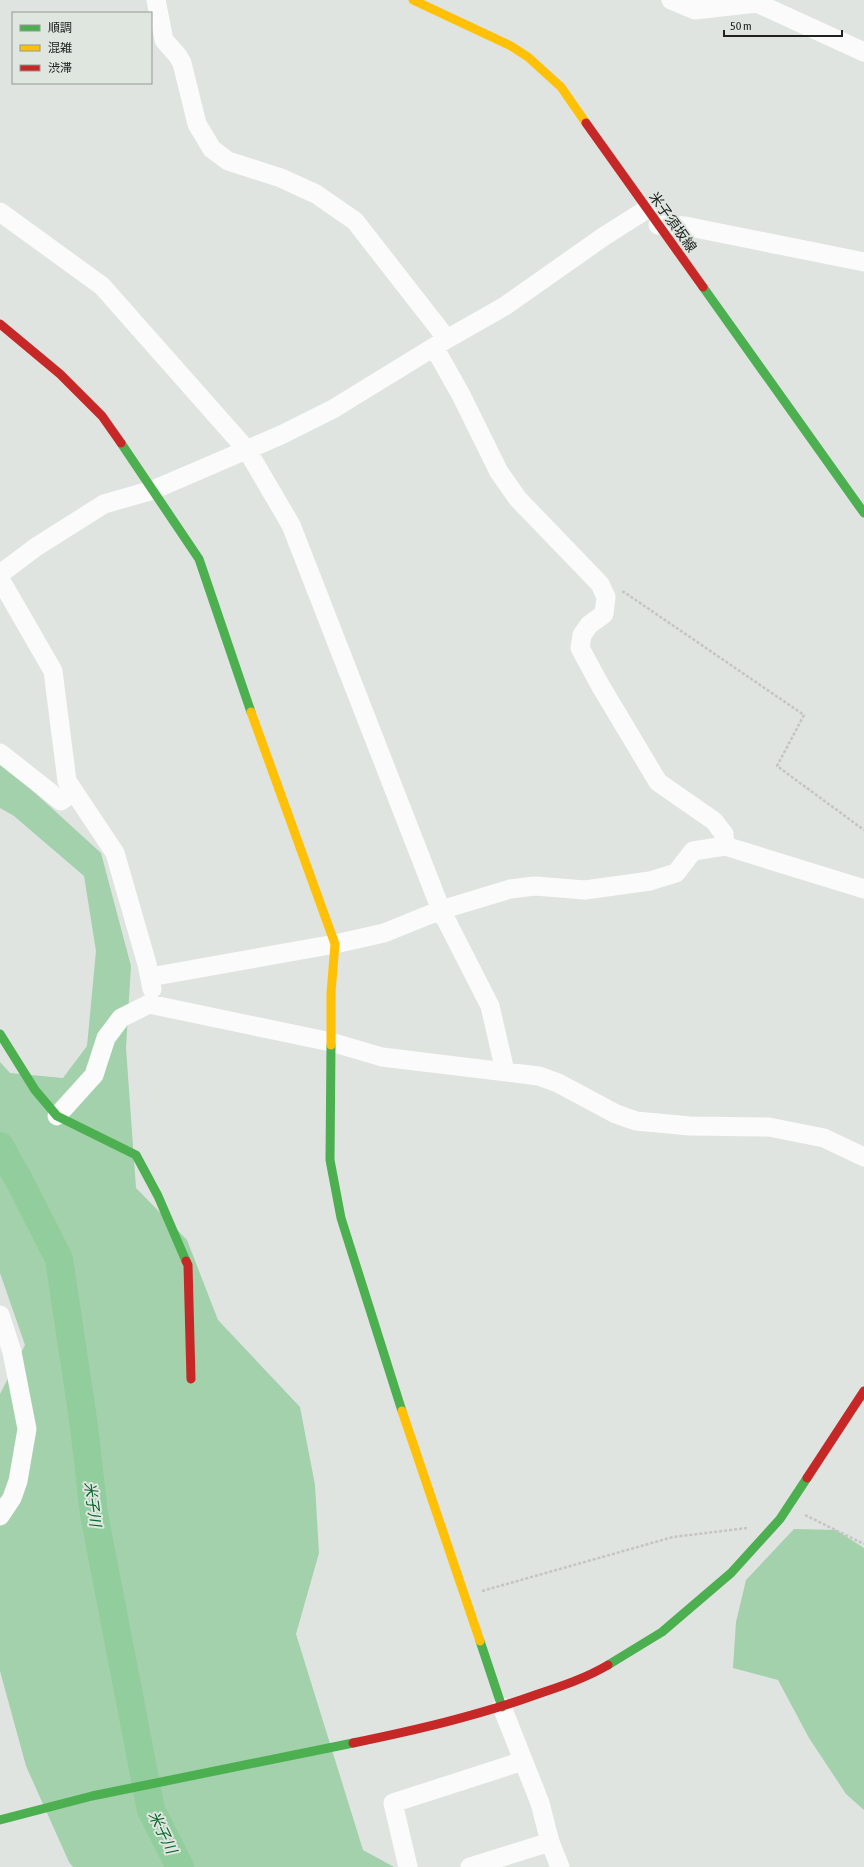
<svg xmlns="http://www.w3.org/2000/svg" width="864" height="1867" font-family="'Asap Condensed','Noto Sans JP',sans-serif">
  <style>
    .forest { fill: #a2d1ab }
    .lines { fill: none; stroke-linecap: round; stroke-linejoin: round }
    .river { stroke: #92cd9d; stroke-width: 28 }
    .path { stroke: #c4c4c4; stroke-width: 2.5; stroke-dasharray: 3 2; stroke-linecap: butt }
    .street { stroke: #fafbfa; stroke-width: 19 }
    .fast { stroke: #4caf50; stroke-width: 9 }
    .slow { stroke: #ffc107; stroke-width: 9 }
    .jam { stroke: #c62828; stroke-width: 9 }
    .labels { text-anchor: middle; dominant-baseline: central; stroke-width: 4; stroke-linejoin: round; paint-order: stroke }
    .street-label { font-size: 14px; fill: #202220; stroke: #dee6df }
    .water-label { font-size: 15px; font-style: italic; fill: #056528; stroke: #dee6df }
  </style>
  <rect width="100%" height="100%" fill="#e0e4e0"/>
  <!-- forest -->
  <path class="forest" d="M0 761 101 853 131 966 126 1048 136 1188 187 1240 218 1320 300 1407 315 1485 319 1553 296 1634 363 1850 394 1867H73L69 1862 26 1766 0 1671V1394L25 1345 0 1273V1062L10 1073 63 1078 87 1046 96 951 84 876 14 816 0 808Z
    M794 1529 836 1530 864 1548V1810L846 1794 809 1738 778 1680 733 1668 736 1622 746 1580Z"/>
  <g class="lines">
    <!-- river -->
    <path class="river" d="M0 1146 19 1180 59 1259 84 1426 94 1514 151 1810 180 1867"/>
    <!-- path -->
    <path class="path" d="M622 592H624L804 715 777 766 864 830
      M805 1515 864 1544
      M482 1591 673 1537 747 1528"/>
    <!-- street -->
    <path class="street" d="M156 0 164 40 178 56 182 63 197 124 212 149 228 161 281 178 316 194 355 221 447 339
      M671 0 695 10 757 3 864 52
      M0 212 102 286 247 450 291 525 441 910 490 1006 505 1071
      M658 225 685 226 864 262
      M434 347 461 395 499 472 518 499 600 584 606 597 604 614 589 625 582 635 580 648 600 685 658 782 714 821 724 834 725 846
      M0 574 36 547 104 504 153 490 281 435 333 409 447 339 505 306 603 237 647 209
      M0 579 53 671 67 781 115 853 147 964 152 989
      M0 753 61 801 73 792
      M150 977 335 944 384 933 441 910 510 889 535 886 585 890 650 881 676 873 693 851 725 846 864 889
      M57 1116 94 1075 106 1038 121 1018 149 1004 331 1042 382 1057 539 1076 558 1083 616 1114 636 1121 690 1126 769 1127 824 1138 864 1157
      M0 1315 12 1352 27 1429 18 1481 12 1498 0 1516
      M502 1707 540 1803 550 1842 560 1867
      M408 1867 393 1803 523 1761
      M470 1867 550 1842"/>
    <!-- fast -->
    <path class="fast" d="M703 287 864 513
      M121 443 199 559 251 712
      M0 1034 35 1090 57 1116 136 1155 158 1196 186 1261
      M331 1045 330 1160 341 1218 402 1411
      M480 1641 502 1707
      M608 1665 662 1632 731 1573 780 1519 807 1478
      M0 1820 92 1796 353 1743"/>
    <!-- slow -->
    <path class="slow" d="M413 0 511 46 528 57 561 87 586 123
      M251 712 335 944 331 993V1045
      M402 1411 480 1641"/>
    <!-- jam -->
    <path class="jam" d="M586 123 703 287
      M0 324 60 374 102 416 121 443
      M186 1261 188 1265 191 1379
      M807 1478 864 1391
      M353 1743C416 1730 477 1716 538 1694 562 1686 586 1678 608 1665"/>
  </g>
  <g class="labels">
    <!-- street labels -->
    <g class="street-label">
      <text transform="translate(673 222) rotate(54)">米子須坂線</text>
    </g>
    <!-- water labels -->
    <g class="water-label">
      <text transform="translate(93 1504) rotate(82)">米子川</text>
      <text transform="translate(163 1832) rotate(64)">米子川</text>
    </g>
  </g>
  <!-- legend -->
  <rect x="12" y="12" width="140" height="72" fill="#dee6df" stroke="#929893"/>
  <rect x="20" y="25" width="20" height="6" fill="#4caf50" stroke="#929893"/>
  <text x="48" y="32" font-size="12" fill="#202220">順調</text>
  <rect x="20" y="45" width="20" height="6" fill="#ffc107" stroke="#929893"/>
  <text x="48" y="52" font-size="12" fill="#202220">混雑</text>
  <rect x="20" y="65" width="20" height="6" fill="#c62828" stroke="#929893"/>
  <text x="48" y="72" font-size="12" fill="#202220">渋滞</text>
  <!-- scale -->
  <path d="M724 30v6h118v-6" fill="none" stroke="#202220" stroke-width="2"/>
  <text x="730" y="30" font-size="12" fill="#202220" stroke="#dee6df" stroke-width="3" paint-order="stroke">50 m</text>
</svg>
